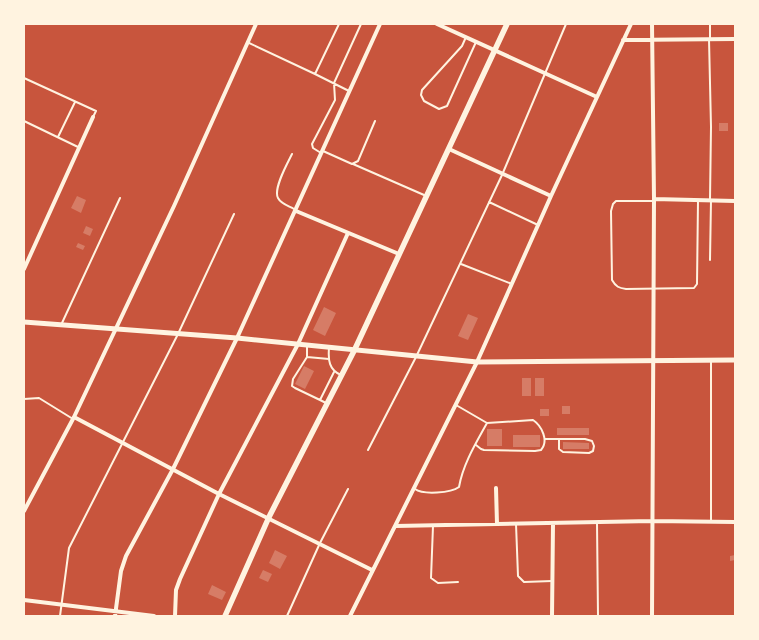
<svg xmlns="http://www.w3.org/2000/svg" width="759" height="640" font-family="'IBM Plex Sans',sans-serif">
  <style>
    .building { fill: #d67c66 }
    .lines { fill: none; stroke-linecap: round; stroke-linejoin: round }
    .service { stroke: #fff3e0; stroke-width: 2 }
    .minor { stroke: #fff3e0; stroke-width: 4 }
    .tertiary { stroke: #fff3e0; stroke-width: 5 }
    .secondary { stroke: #fff3e0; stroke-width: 5.5 }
  </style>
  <rect width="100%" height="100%" fill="#c8553d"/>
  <!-- building -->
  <path class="building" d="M719 123H728V131H719Z
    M77 196 86 200 81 213 71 208Z
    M86 226 93 229 90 236 83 233Z
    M78 243 85 246 83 250 76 247Z
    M324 307 336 313 325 336 313 330Z
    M468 314 478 318 468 340 458 336Z
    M304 366 314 371 305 389 295 384Z
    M522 378H531V396H522Z
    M535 378H544V396H535Z
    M562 406H570V414H562Z
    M540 409H549V416H540Z
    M557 428H589V435H557Z
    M487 429H502V446H487Z
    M513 435H540V447H513Z
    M563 442 589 443V449H563Z
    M275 550 287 556 280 569 269 563Z
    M735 555V560L730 561V556Z
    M263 570 272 574 268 582 259 578Z
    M212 585 226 592 222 600 208 594Z"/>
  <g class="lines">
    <!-- service -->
    <path class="service" d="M339 24 315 74 349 91
      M466 37 462 46 422 90 421 95 424 101 439 109 447 106 476 42
      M709 39 711 127 710 199
      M710 39V24
      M247 42 315 74
      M24 78 96 111 93 117
      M24 121 78 147
      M58 137 75 102
      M323 151 352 164 358 161 375 121
      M321 153 313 148 312 144 335 100 334 83 361 24
      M292 154C287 164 273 189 278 198 281 204 289 206 294 209
      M353 164 424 195
      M654 201H616L613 204 611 211 612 280C616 287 619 288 626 289L694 288 697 284 698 201
      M489 202 538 225
      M710 260 711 200
      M461 264 512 284
      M62 323 120 198
      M329 348C328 360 329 370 341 375
      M307 357V347
      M24 399 39 398 73 419
      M320 400 295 388 292 386 293 379 307 357 329 359
      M326 403 320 400 334 372
      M545 439H585L592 441 594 446 593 451 589 453 563 452 559 449V439
      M476 445 481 449 484 450 535 451 541 450C549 441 542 426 533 420L487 423
      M368 450 416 357 502 175 566 24
      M415 489C423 495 451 493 459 487 463 464 476 443 487 423L456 405
      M711 522V362
      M597 523 598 616
      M516 524 518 576 524 582 552 581
      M433 526 431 578 438 583 458 582
      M60 616 69 548 178 334 234 214
      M287 616 320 543 348 489"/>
    <!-- minor -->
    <path class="minor" d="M437 24 597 97
      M652 24 654 199 652 616
      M623 40 735 39
      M449 149 551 196
      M654 199 735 201
      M296 211 399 254
      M24 269 93 117
      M74 417 219 494 372 570
      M496 488 497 524
      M24 511 74 417 174 206 256 24
      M395 526 652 521 735 522
      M24 600 154 616
      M115 616 121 571 126 556 173 469 237 338 380 24
      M175 616 176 590 180 579 219 494 298 344 348 233
      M350 616 477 362 551 196 631 24
      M552 616 553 524"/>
    <!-- tertiary -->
    <path class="tertiary" d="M24 322 237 338 477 362 735 360"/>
    <!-- secondary -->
    <path class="secondary" d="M225 616 269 517 354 351 507 24"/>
  </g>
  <!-- border -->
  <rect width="759" height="640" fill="none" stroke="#fff3e0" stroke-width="50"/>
</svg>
